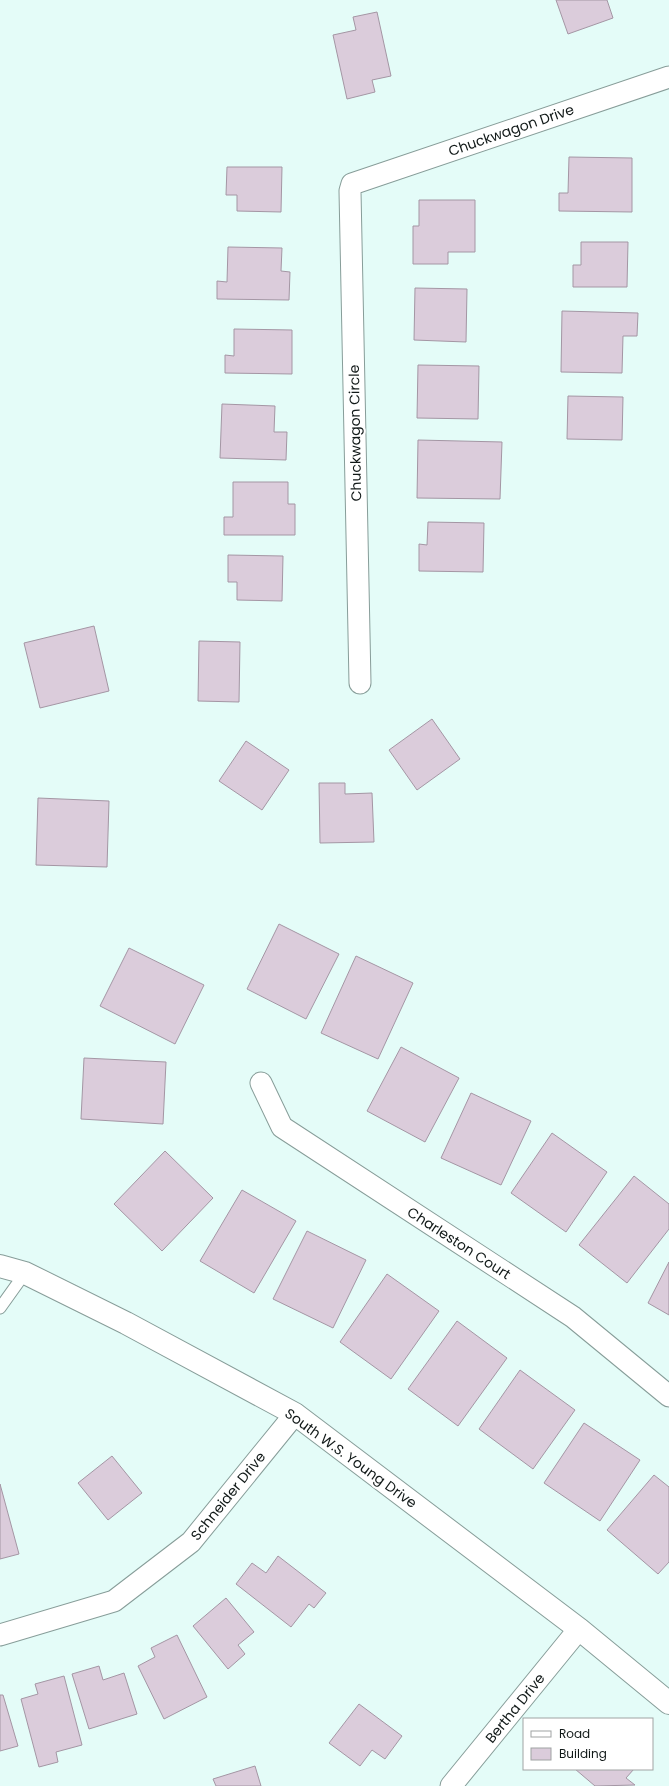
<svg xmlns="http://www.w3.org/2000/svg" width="669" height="1786" font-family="Poppins,sans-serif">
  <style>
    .building { fill: #dbccdb; stroke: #a496a4 }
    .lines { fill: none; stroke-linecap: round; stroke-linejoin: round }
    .lane-casing { stroke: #879d99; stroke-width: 13 }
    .street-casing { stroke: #879d99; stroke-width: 23 }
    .secondary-casing { stroke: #879d99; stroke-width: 24 }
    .lane { stroke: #fff; stroke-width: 11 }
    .street { stroke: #fff; stroke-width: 21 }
    .secondary { stroke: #fff; stroke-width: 22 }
    .labels { text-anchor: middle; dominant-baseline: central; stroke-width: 4; stroke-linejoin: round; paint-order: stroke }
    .street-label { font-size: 14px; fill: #111918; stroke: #fff }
  </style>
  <rect width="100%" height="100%" fill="#e4fcf8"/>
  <!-- building -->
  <path class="building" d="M556 0H607L613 18 568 34Z
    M377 12 391 76 372 80 375 92 347 99 333 35 356 30 353 17Z
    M569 157 632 158V212L559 211V193H568Z
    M227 167H282L281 212 237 211V195H226Z
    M419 200H475V252H448V264H413V226H419Z
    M581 242H628L627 287H573V265H581Z
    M228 247 282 248 281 271 290 272 289 300 217 299V281L227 282Z
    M415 288 467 289 466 342 414 340Z
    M562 311 638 313 637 336H623L622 373 561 372Z
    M234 329 292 330V374L225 373V355L234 356Z
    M418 365 479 366 478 419 417 418Z
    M568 396 623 397 622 440 567 439Z
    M222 404 275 406 274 432H287L286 460 220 458Z
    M418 440 502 442 500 499 417 498Z
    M233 482H288V504H295V535H224V517H233Z
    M428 522 484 523 483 572 419 571V544L427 545Z
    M228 555 283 556 282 601 237 600V582H228Z
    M94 626 109 691 40 708 24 643Z
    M199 641 240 642 239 702 198 701Z
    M432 719 460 759 417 790 389 750Z
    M246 741 289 770 262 810 219 781Z
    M319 783H345V794L372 793 374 842 320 843Z
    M38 798 109 801 107 867 36 865Z
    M279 924 339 954 306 1019 247 989Z
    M129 948 204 985 175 1044 100 1006Z
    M356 956 413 983 378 1059 321 1033Z
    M401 1047 459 1078 425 1142 367 1111Z
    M84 1058 166 1062 163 1124 81 1119Z
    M471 1093 531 1121 501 1185 441 1158Z
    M552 1133 607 1172 566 1232 511 1193Z
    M165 1151 213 1198 162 1251 114 1204Z
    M634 1176 669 1204V1229L627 1283 579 1245Z
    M242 1190 296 1221 254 1293 200 1261Z
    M307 1231 366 1260 333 1328 273 1299Z
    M669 1262V1315L648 1303Z
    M387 1274 439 1311 391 1379 340 1342Z
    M457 1321 507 1358 458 1426 408 1389Z
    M520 1370 575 1410 533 1469 479 1429Z
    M584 1423 640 1460 600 1521 544 1483Z
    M112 1456 142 1493 108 1520 78 1483Z
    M654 1475 669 1487V1562L658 1574 607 1530Z
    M0 1484 19 1554 0 1559Z
    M278 1556 326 1593 314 1608 309 1604 291 1627 236 1584 252 1563 266 1573Z
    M226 1598 254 1632 238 1645 245 1654 228 1669 193 1626Z
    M177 1635 207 1697 164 1719 138 1666 155 1657 151 1648Z
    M99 1666 103 1680 124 1673 137 1714 89 1729 72 1674Z
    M64 1676 82 1745 56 1752 58 1762 39 1767 21 1699 38 1694 35 1684Z
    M0 1695H3L18 1746 0 1751Z
    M359 1704 402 1736 385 1759 372 1750 360 1766 329 1743Z
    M255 1766 261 1786H216L213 1779Z
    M575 1769H634L626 1778 635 1785 595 1786Z"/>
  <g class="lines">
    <!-- lane casing -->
    <g class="lane-casing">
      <path id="lane" d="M0 1308 25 1273"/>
    </g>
    <!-- street casing -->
    <g class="street-casing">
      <path id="street" d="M360 683 350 191 352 184 669 77
        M261 1083 282 1127 573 1317 669 1396
        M0 1635 114 1601 191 1542 295 1414
        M451 1786 579 1629"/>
    </g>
    <!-- secondary casing -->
    <g class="secondary-casing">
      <path id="secondary" d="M0 1266 25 1273 126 1323 295 1414 579 1629 669 1703"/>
    </g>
    <!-- lane -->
    <use href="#lane" class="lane"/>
    <!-- street -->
    <use href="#street" class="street"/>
    <!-- secondary -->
    <use href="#secondary" class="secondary"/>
  </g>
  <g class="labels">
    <!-- street labels -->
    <g class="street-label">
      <text transform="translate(511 130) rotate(-19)">Chuckwagon Drive</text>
      <text transform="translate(355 433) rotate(-91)">Chuckwagon Circle</text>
      <text transform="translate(459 1243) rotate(33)">Charleston Court</text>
      <text transform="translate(351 1458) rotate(36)">South W.S. Young Drive</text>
      <text transform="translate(228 1496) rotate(-51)">Schneider Drive</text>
      <text transform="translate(515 1708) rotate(-51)">Bertha Drive</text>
    </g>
  </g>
  <!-- legend -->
  <rect x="523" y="1718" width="130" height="52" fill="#ffffff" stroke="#a0a3a3"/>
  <rect x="531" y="1731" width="20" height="6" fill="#ffffff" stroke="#a0a3a3"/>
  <text x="559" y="1738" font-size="12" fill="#111918">Road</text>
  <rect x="531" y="1748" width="20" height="12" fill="#dbccdb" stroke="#a0a3a3"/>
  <text x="559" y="1758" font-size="12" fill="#111918">Building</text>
</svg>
